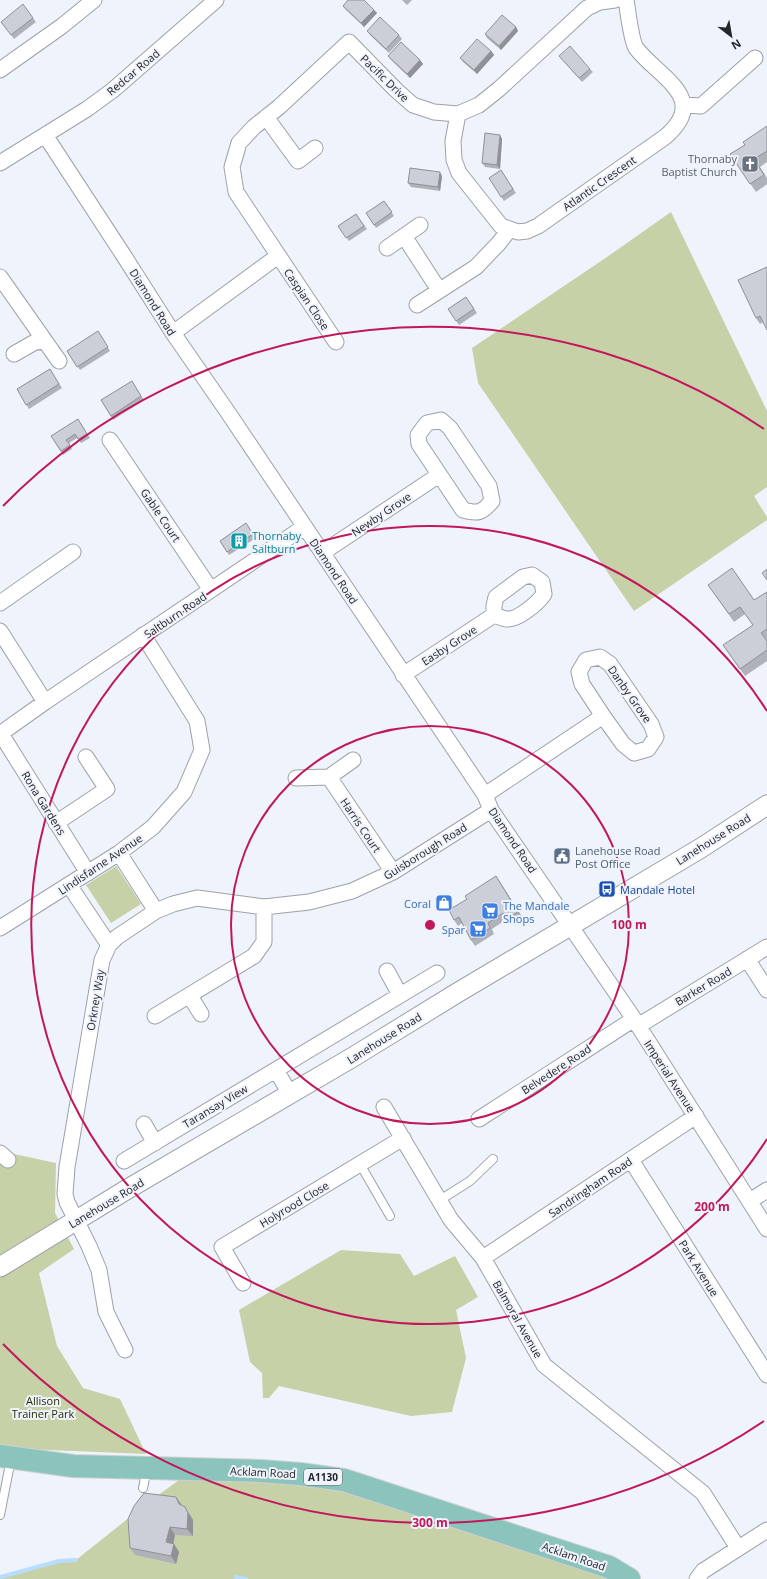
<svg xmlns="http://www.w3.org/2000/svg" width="767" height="1579" font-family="'Open Sans',sans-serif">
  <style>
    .green { fill: #c6d1a8 }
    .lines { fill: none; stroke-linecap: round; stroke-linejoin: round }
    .stream { stroke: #b8ddfe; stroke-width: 4 }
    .service-casing { stroke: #9da1a8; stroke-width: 10 }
    .minor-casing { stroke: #9da1a8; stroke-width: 17 }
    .tertiary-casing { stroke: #9da1a8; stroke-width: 21 }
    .primary-casing { stroke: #cfcfd0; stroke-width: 24 }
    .service { stroke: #fff; stroke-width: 8 }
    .minor { stroke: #fff; stroke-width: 15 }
    .tertiary { stroke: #fff; stroke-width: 19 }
    .primary { stroke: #8bc4bd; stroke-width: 22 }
    .wall { fill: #afb2b9 }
    .shaded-wall { fill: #8f9196 }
    .building { fill: #cccfd7; stroke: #8f9196 }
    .ring { fill: none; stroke: #c2185b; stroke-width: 2 }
    .labels { text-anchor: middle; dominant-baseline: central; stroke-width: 4; stroke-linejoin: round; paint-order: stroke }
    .shield { fill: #eff3fb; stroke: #626468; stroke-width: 1 }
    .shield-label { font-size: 10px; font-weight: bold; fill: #252629 }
    .street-label { font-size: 11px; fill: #252629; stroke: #eff3fb }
    .worship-label { font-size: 11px; fill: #5b616d; stroke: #eff3fb; text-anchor: end }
    .culture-label { font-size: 11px; fill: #0d838f; stroke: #eff3fb; text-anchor: start }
    .service-label { font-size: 11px; fill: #4e5e75; stroke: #eff3fb; text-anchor: start }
    .transit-label { font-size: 11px; fill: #164399; stroke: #eff3fb; text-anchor: start }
    .shop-label { font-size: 11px; fill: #366cbe; stroke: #eff3fb; text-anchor: end }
    .park-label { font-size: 11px; fill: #252e03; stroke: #eff3fb }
    .centre { fill: #c2185b; stroke: #eff3fb; stroke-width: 2 }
    .ring-label { font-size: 12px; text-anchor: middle; font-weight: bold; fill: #c2185b; stroke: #eff3fb; stroke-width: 4; stroke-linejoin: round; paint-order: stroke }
  </style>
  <rect width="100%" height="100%" fill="#eff3fb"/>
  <!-- green -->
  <path class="green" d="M671 212 767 411V487L754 496 767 517V520L634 611 478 383 472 348 607 257Z
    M116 866 141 904 111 923 86 885Z
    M0 1151 56 1163 55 1213 74 1249 39 1273 57 1346 83 1388 120 1399 146 1454 0 1448Z
    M341 1250 400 1254 414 1276 455 1256 478 1297 456 1310 466 1358 452 1412 411 1416 279 1386 269 1398H263L262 1373 250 1362 239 1310Z
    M186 1475 343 1488 609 1579H0V1577L59 1561 76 1560 150 1501Z"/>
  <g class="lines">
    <!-- stream -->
    <path class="stream" d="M0 1577 59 1561 76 1560
      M236 1577 246 1579"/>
    <!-- service casing -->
    <g class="service-casing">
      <path id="service" d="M360 1164 390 1216
        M440 1200 470 1181 493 1159
        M143 1488 147 1468
        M0 1515 11 1459"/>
    </g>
    <!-- minor casing -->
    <g class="minor-casing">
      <path id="minor" d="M0 70 62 26 94 0
        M684 105 701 106 755 58
        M458 114 453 141 454 160 459 173 501 226 518 232 527 231 538 226 665 137C711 98 658 77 636 48 631 40 628 11 626 0
        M266 117 298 161 315 148
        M45 135 124 256 173 333 227 411 485 795 491 810 634 1019 767 1229
        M0 163 87 109 113 90 216 0
        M404 236 439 290
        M387 248 420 225
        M0 277 59 361
        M417 305 476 267 499 243 509 230
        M173 333 278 256
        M336 342 236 192 232 167 239 143 254 127 279 107 349 42 396 90 413 105 434 112 458 114 479 105 499 89 587 8 600 2 615 0
        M14 354 35 342 45 341
        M441 420 450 428 489 486 492 501C482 513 478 514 463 510L419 444 418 435 427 423Z
        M110 440 211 590
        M322 553 439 475
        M532 575 542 582 544 594C538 603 518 620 507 619 503 619 498 616 494 615V606L496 597 523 577Z
        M0 603 73 552
        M0 631 45 702
        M403 675 494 615
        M0 734 45 702 304 527
        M1 734 88 873
        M329 777 393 872
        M296 778 329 777 353 760
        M485 795 603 716 623 744 634 753 648 749 656 737 651 724 610 664 600 657 586 660 579 672 582 684 603 716
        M56 823 107 789 86 757
        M119 853 156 911
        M69 885 109 945
        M0 928 119 853 153 827 184 792 202 750 197 721 143 635
        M747 959 767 990
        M387 971 400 995
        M190 996 201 1014
        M155 1016 254 956 264 942V907
        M638 1026 767 947
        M276 1070 290 1094
        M384 1107 451 1220 483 1258 544 1365 703 1493 738 1548
        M479 1119 634 1019
        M144 1124 155 1143
        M0 1153 8 1160
        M631 1160 767 1375
        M124 1161 437 973
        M750 1201 767 1190
        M483 1258 696 1116
        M243 1283 222 1247 403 1138
        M125 1350 106 1312 99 1270 89 1246 67 1202 65 1194 67 1167 102 960 109 945 117 937 156 911 173 904 197 898 264 907 309 902 352 891 393 872 491 810
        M697 1579 703 1571 767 1530"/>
    </g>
    <!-- tertiary casing -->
    <g class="tertiary-casing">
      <path id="tertiary" d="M0 1267 126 1190 353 1057 457 993 701 848 767 805"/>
    </g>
    <!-- primary casing -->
    <g class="primary-casing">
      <path id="primary" d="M0 1456 73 1466 261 1471 300 1474 344 1480 609 1567 629 1579"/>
    </g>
    <!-- service -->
    <use href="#service" class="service"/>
    <!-- minor -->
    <use href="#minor" class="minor"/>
    <!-- tertiary -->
    <use href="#tertiary" class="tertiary"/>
    <!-- primary -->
    <use href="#primary" class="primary"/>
  </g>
  <!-- wall -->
  <path class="wall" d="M402 0H412L407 5Z
    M343 6 374 10 377 13 364 27 345 9Z
    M33 18 36 22 14 39 1 22Z
    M516 27 518 31 501 50 487 38 485 34Z
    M367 31 399 35 402 39 389 53 370 35Z
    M491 51 494 55 477 74 463 62 460 58Z
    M388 56 420 60 423 64 410 78 391 60Z
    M559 56 590 69 593 72 582 82Z
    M767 126V162L760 167 767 178V184L756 192 730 154 745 145Z
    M500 135 502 139 500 169 485 167 482 163Z
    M501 170 516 193 504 201 489 178Z
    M442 176 440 191 411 187 408 183Z
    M384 201 394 216 376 228 366 213Z
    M356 214 367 229 349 241 338 226Z
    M767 267 763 322 760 324 756 318Z
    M466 297 477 313 459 325 448 309Z
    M98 331 110 351 80 370 67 351Z
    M50 369 62 388 29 409 17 389Z
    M132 381 144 400 113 420 101 400Z
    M78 419 90 438 81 443 77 438 69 443 72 449 63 455 51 436Z
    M246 523 256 538 229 555 220 541Z
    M708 585 754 600 767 592V640H766L767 641V661L745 676 723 645 753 625 745 614 734 622Z
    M496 876 522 917 510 924 507 919 492 929 494 934 475 946 471 940 462 923 458 926 454 920 467 899Z
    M176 1497 182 1506 190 1515 193 1520V1536L175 1535 173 1544 179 1552 176 1564 135 1555 130 1548Z"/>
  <!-- shaded-wall -->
  <path class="shaded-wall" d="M374 10 377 13 364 27 361 23Z
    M516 27 518 31 501 50 499 46Z
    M491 51 494 55 477 74 474 70Z
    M420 60 423 64 410 78 407 74Z
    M500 135 502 139 500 169 497 165Z
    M440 172 442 176 440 191 438 187Z
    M496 876 500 882 522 917 518 912Z
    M176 1497 181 1504 184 1511 179 1504Z
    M185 1507 193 1520V1536L187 1529Z
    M170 1527 175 1535 172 1550 166 1542Z
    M174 1544 179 1552 176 1564 171 1556Z"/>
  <!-- building -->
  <path class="building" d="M348 0H364L374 10 361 23 343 6Z
    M23 4 33 18 11 35 1 22Z
    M502 15 516 27 499 46 485 34Z
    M380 17 399 35 386 49 367 31Z
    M477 39 491 51 474 70 460 58Z
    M401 42 420 60 407 74 388 56Z
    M570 46 590 69 579 78 559 56Z
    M767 126V151L754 159 764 175 750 184 730 154 745 145 743 142Z
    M485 133 500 135 497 165 482 163Z
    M410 168 440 172 438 187 408 183Z
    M501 170 513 189 501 197 489 178Z
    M384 201 392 212 374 225 366 213Z
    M356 214 364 226 346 238 338 226Z
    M767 267V330L760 316 756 318 738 280Z
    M466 297 474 309 456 321 448 309Z
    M98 331 108 347 77 367 67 351Z
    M50 369 59 384 26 405 17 389Z
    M132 381 141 396 111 416 101 400Z
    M78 419 87 434 78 439 75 434 66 440 70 445 61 451 51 436Z
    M246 523 253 534 227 552 220 541Z
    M732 568 754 600 767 592V629L761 633 767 641V650L740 669 723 645 753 625 740 607 729 614 708 585Z
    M767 569V580L762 573Z
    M496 876 518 912 506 919 503 913 488 923 490 928 471 940 459 917 454 920 449 910 467 899 465 896Z
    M144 1493 176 1497 179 1504 185 1507 188 1513 187 1529 170 1527 166 1542 174 1544 171 1556 130 1548 128 1519 134 1506Z"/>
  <!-- distance rings -->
  <g class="ring">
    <circle cx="430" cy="925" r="199"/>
    <path d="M767 1139A399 399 0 1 1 767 711"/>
    <path d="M764 1421A598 598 0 0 1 3 1344M3 506A598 598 0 0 1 764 429"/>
  </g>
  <!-- icons -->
  <defs>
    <g id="church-square" transform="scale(0.9)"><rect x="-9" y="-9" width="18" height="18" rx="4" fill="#6b7280" stroke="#eff3fb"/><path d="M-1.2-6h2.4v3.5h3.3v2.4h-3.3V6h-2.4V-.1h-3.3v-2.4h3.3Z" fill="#fff"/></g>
    <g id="building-square" transform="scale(0.9)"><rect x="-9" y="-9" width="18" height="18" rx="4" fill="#0f9aa8" stroke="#eff3fb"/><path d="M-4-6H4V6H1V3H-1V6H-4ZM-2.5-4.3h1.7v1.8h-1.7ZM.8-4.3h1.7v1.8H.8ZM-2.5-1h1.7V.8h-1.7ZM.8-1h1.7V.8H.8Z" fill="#fff"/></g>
    <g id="civic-square" transform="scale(0.9)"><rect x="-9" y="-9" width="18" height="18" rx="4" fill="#5c6f8a" stroke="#eff3fb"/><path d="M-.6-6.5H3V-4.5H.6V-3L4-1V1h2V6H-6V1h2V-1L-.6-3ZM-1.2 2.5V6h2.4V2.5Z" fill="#fff"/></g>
    <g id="bus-square" transform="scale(0.9)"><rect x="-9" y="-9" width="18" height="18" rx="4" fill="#1a4fb4" stroke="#eff3fb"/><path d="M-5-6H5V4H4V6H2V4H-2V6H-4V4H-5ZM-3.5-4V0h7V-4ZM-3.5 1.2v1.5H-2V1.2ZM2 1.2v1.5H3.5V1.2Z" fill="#fff"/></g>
    <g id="shop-square" transform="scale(0.9)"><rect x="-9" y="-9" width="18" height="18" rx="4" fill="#3f7fe0" stroke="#eff3fb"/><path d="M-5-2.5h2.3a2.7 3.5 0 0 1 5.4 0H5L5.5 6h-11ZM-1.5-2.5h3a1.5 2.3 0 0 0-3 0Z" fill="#fff"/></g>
    <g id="supermarket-square" transform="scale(0.9)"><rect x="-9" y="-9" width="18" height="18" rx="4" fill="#3f7fe0" stroke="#eff3fb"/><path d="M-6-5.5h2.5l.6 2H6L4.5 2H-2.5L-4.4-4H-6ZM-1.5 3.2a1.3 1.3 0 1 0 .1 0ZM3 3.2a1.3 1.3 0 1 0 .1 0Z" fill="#fff"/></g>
  </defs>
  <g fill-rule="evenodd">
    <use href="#church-square" x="750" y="164"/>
    <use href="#building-square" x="239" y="541"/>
    <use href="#civic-square" x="562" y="856"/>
    <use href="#bus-square" x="607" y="889"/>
    <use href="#shop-square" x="444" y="903"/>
    <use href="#supermarket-square" x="490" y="911"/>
    <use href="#supermarket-square" x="478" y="929"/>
  </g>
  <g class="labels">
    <!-- shield labels -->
    <rect class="shield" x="304" y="1469" width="38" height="16" rx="3"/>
    <g class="shield-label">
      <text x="323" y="1477">A1130</text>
    </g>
    <!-- street labels -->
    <g class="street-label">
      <text transform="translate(133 72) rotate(-40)">Redcar Road</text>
      <text transform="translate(385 78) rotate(44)">Pacific Drive</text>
      <text transform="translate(599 183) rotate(-35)">Atlantic Crescent</text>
      <text transform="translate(307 299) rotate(56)">Caspian Close</text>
      <text transform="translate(153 302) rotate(58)">Diamond Road</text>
      <text transform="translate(381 514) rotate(-34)">Newby Grove</text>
      <text transform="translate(161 515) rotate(56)">Gable Court</text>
      <text transform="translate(334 571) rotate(56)">Diamond Road</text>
      <text transform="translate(175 615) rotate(-34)">Saltburn Road</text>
      <text transform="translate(449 645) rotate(-33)">Easby Grove</text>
      <text transform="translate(630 694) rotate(55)">Danby Grove</text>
      <text transform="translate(44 803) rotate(58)">Rona Gardens</text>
      <text transform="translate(361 825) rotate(56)">Harris Court</text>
      <text transform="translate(713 839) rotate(-32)">Lanehouse Road</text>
      <text transform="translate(513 840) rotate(56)">Diamond Road</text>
      <text transform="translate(425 851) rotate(-32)">Guisborough Road</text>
      <text transform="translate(100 864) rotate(-34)">Lindisfarne Avenue</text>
      <text transform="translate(703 986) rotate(-31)">Barker Road</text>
      <text transform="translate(95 1000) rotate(-81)">Orkney Way</text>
      <text transform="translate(384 1038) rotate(-32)">Lanehouse Road</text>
      <text transform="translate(556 1069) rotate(-33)">Belvedere Road</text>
      <text transform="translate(670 1076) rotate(57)">Imperial Avenue</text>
      <text transform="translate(215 1106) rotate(-31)">Taransay View</text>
      <text transform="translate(590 1187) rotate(-34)">Sandringham Road</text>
      <text transform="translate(106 1203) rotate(-31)">Lanehouse Road</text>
      <text transform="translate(294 1204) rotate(-31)">Holyrood Close</text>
      <text transform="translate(699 1268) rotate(58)">Park Avenue</text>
      <text transform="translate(518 1319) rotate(60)">Balmoral Avenue</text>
      <text transform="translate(263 1472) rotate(3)">Acklam Road</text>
      <text transform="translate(574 1556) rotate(19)">Acklam Road</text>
    </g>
    <!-- worship labels -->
    <g class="worship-label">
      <text x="737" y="158">Thornaby<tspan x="737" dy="13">Baptist Church</tspan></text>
    </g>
    <!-- culture labels -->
    <g class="culture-label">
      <text x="252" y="535">Thornaby<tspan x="252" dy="13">Saltburn</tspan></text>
    </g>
    <!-- service labels -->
    <g class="service-label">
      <text x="575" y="850">Lanehouse Road<tspan x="575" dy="13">Post Office</tspan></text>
    </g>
    <!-- transit labels -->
    <g class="transit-label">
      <text x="620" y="889">Mandale Hotel</text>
    </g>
    <!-- shop labels -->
    <g class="shop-label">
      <text x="431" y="903">Coral</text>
      <text x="503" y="905" text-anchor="start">The Mandale<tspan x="503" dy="13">Shops</tspan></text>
      <text x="465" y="929">Spar</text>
    </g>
    <!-- park labels -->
    <g class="park-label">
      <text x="43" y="1400">Allison<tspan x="43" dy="13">Trainer Park</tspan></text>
    </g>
  </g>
  <circle cx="430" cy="925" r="6" class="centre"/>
  <g class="ring-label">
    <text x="629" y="929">100 m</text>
    <text x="712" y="1211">200 m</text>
    <text x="430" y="1527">300 m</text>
  </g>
  <!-- north arrow -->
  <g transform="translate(731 36) rotate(149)" stroke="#eff3fb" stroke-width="3" paint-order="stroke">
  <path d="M0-3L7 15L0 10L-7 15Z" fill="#252629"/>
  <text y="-6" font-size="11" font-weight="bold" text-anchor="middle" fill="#252629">N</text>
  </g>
</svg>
